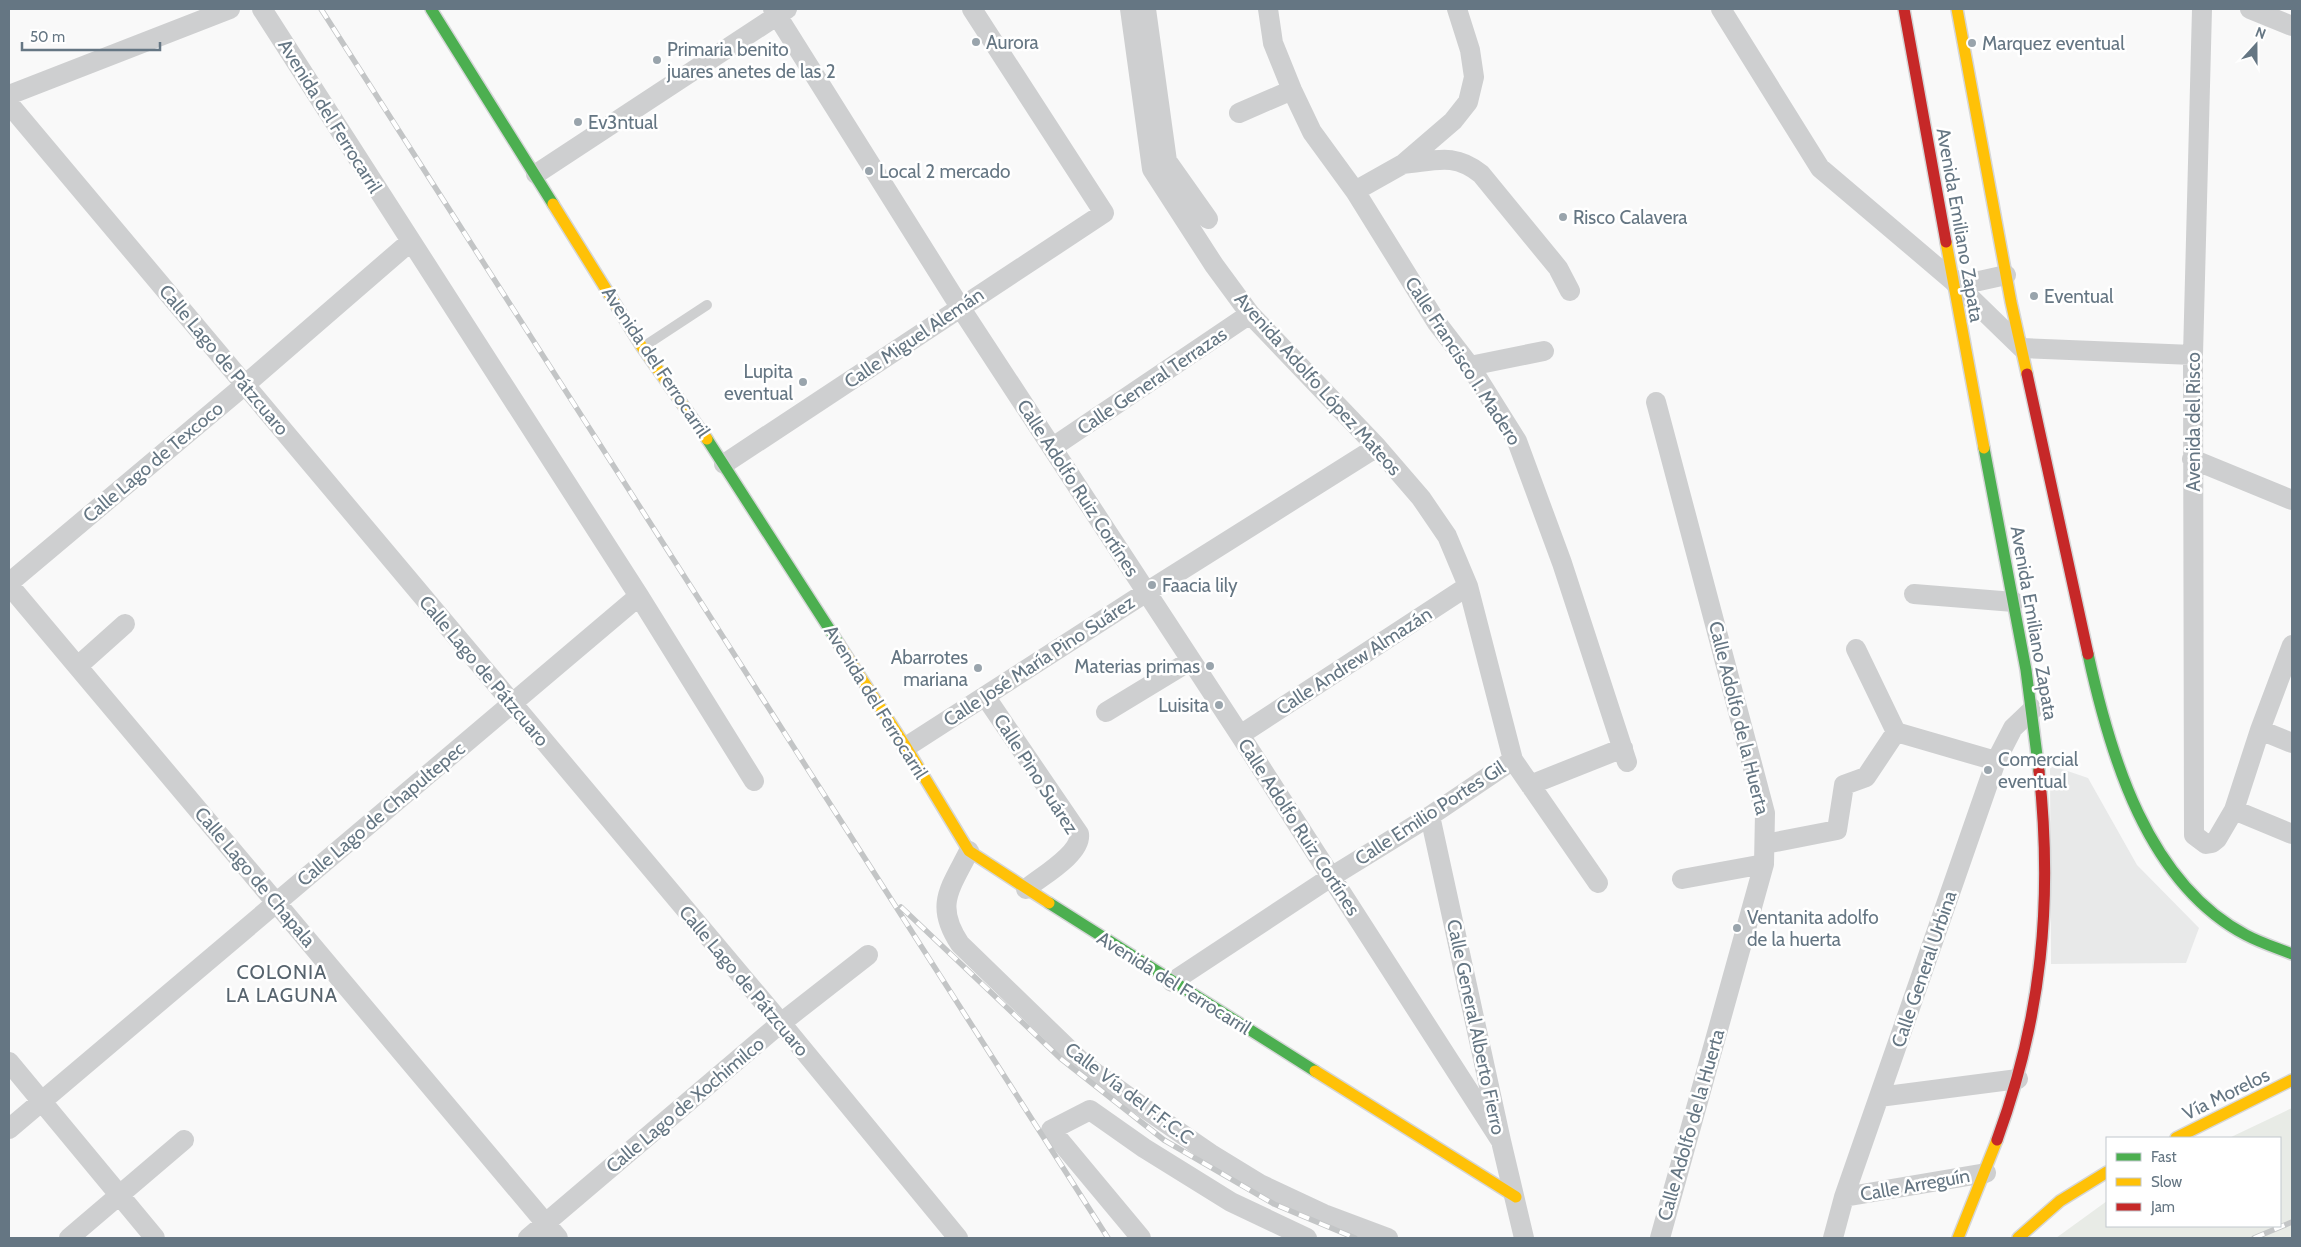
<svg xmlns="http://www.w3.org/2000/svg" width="2301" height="1247" font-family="Cabin,sans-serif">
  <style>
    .built { fill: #e8e9e9 }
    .green { fill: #e8ebe6 }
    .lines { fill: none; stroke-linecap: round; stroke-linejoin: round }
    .fast-casing { stroke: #d5d6d7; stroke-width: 14 }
    .slow-casing { stroke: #d5d6d7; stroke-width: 14 }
    .jam-casing { stroke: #d5d6d7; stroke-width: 14 }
    .lane { stroke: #cecfd0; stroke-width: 10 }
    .street { stroke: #cecfd0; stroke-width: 20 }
    .fast { stroke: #4caf50; stroke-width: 11 }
    .slow { stroke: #ffc107; stroke-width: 11 }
    .jam { stroke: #c62828; stroke-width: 11 }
    .rail-casing { stroke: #c3c5c6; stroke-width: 5.5 }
    .rail { stroke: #fff; stroke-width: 4; stroke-dasharray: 11; stroke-linecap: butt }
    .poi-dot { fill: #99a4ac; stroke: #fff; stroke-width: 2 }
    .labels { text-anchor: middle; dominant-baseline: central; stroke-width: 5; stroke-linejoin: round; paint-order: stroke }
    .poi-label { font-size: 19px; fill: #657683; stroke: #fff; text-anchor: start }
    .street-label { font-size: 19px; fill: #657683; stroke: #fff }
    .neighbourhood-label { font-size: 20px; letter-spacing: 1px; fill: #57646e; stroke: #fff }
  </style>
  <rect width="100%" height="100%" fill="#f9f9f9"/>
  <!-- built -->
  <path class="built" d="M2050 765 2088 778 2137 865 2199 928 2186 963 2051 964Z"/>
  <!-- green -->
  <path class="green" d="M2292 1108V1238H2056L2107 1201V1226H2280V1138H2229Z"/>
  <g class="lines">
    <!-- fast casing -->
    <g class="fast-casing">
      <path id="fast" d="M431 9 553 204
        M707 439 839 644
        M1984 448 2026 670 2039 771
        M2088 654C2110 755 2147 883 2246 935 2261 943 2277 948 2292 954
        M1049 903 1315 1071"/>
    </g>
    <!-- slow casing -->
    <g class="slow-casing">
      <path id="slow" d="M1957 9 2011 302 2027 374
        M553 204 642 347 707 439
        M1946 242 1984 448
        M839 644 906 747 969 851 1049 903
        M1315 1071 1516 1197
        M2176 1138 2292 1080
        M1958 1238 1997 1140
        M2018 1238 2060 1201 2107 1172"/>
    </g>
    <!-- jam casing -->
    <g class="jam-casing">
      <path id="jam" d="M1904 9 1946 242
        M2027 374 2088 654
        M1997 1140C2042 1017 2053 901 2039 771"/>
    </g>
    <!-- lane -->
    <path class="lane" d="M643 347 707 305"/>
    <!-- street -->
    <path class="street" d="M262 9 639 596 754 781
      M773 9 960 307 1240 735 1501 1141
      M1130 9 1152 169 1214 265 1250 314 1377 447 1421 498 1447 536 1468 586 1513 760 1598 883
      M1146 9 1167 161 1208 219
      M1268 9 1273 43 1292 90 1312 132 1355 191 1437 323 1470 366 1517 441 1562 563 1627 762
      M1721 9 1820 168 1952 280 2022 348 2193 355
      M2202 9 2193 355 2194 835 2206 844 2212 843 2217 839 2234 810 2260 730 2292 645
      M2250 9 2292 26
      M9 95 230 9
      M9 104 781 1023 958 1238
      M1239 113 1292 90
      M1403 164C1435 161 1454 152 1481 174L1558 268 1570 291
      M536 174 787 9
      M1355 191 1403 164 1453 121 1468 102 1474 77 1470 50 1457 9
      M1952 280 1979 281 2006 275
      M1470 366 1544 351
      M1656 402 1765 813 1764 864 1660 1238
      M1053 447 1250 314
      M2192 459 2292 500
      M724 464 1104 213 972 9
      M9 583 246 384 410 242
      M9 585 558 1238
      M1914 594 2014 602
      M1856 649 1896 732
      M78 666 125 624
      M985 696 1079 834C1082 854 1040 877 1026 889
      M1106 712 1190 661
      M2260 730 2292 743
      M1896 732 1996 761
      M1240 735 1468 586
      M906 747 1145 593 1377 447
      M1530 785 1623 748
      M2234 810 2292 834
      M1430 816 1501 1141 1524 1238
      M1765 844 1837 830 1844 785 1866 777 1896 732
      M969 851C950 889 934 905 960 944L1086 1066 1147 1110 1211 1154 1260 1184 1324 1214 1388 1238
      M1682 879 1764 864
      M1172 982 1331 877 1430 816 1513 760
      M9 1062 155 1238
      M1879 1097 2018 1079
      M9 1129 639 596
      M1844 1197 1986 1173
      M69 1238 184 1140
      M528 1238 781 1023 868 955
      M1141 1238 1051 1130 1090 1110 1144 1148 1231 1202 1307 1238
      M1833 1238 1844 1197 1996 761 2013 728 2033 709"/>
    <!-- fast -->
    <use href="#fast" class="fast"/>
    <!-- slow -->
    <use href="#slow" class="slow"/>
    <!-- jam -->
    <use href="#jam" class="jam"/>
    <!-- rail casing -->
    <g class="rail-casing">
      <path id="rail" d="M321 9 1108 1238
        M901 907 1060 1058 1164 1140 1274 1204 1355 1238
        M2254 1238 2292 1222"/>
    </g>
    <!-- rail -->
    <use href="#rail" class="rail"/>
  </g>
  <!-- markers -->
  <g class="poi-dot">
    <circle cx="976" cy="42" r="5"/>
    <circle cx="1972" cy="43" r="5"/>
    <circle cx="657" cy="60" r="5"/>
    <circle cx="578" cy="122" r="5"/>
    <circle cx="869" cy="171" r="5"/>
    <circle cx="1563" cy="217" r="5"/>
    <circle cx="2034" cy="296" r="5"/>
    <circle cx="803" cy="382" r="5"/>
    <circle cx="1152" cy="585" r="5"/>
    <circle cx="1210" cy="666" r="5"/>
    <circle cx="978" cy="668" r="5"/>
    <circle cx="1219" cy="705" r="5"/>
    <circle cx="1988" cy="770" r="5"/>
    <circle cx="1737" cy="928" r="5"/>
  </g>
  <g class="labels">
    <!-- poi labels -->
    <g class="poi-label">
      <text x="986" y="42">Aurora</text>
      <text x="1982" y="43">Marquez eventual</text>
      <text x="667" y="49">Primaria benito<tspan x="667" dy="22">juares anetes de las 2</tspan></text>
      <text x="588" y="122">Ev3ntual</text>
      <text x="879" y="171">Local 2 mercado</text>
      <text x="1573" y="217">Risco Calavera</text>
      <text x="2044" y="296">Eventual</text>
      <text x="793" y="371" text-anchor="end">Lupita<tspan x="793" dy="22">eventual</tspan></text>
      <text x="1162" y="585">Faacia lily</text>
      <text x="968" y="657" text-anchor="end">Abarrotes<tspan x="968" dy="22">mariana</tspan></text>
      <text x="1200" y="666" text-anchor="end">Materias primas</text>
      <text x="1209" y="705" text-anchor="end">Luisita</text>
      <text x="1998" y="759">Comercial<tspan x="1998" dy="22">eventual</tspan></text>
      <text x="1747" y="917">Ventanita adolfo<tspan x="1747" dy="22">de la huerta</tspan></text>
    </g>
    <!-- street labels -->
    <g class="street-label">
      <text transform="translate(330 116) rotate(58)">Avenida del Ferrocarril</text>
      <text transform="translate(1960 225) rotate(80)">Avenida Emiliano Zapata</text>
      <text transform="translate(914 338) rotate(-34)">Calle Miguel Alemán</text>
      <text transform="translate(224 360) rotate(50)">Calle Lago de Pátzcuaro</text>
      <text transform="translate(1463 361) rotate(57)">Calle Francisco I. Madero</text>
      <text transform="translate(656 362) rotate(56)">Avenida del Ferrocarril</text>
      <text transform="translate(1152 381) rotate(-34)">Calle General Terrazas</text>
      <text transform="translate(1318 384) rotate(48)">Avenida Adolfo López Mateos</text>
      <text transform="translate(2193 422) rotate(-90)">Avenida del Risco</text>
      <text transform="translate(153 462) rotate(-40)">Calle Lago de Texcoco</text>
      <text transform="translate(1078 488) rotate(57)">Calle Adolfo Ruiz Cortínes</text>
      <text transform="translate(2034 623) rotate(80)">Avenida Emiliano Zapata</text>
      <text transform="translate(1039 661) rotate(-33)">Calle José María Pino Suárez</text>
      <text transform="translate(1354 661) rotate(-33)">Calle Andrew Almazán</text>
      <text transform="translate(484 671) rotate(50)">Calle Lago de Pátzcuaro</text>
      <text transform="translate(876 702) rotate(58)">Avenida del Ferrocarril</text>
      <text transform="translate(1739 718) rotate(76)">Calle Adolfo de la Huerta</text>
      <text transform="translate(1036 774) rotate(57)">Calle Pino Suárez</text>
      <text transform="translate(1430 813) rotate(-33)">Calle Emilio Portes Gil</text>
      <text transform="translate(381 814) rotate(-40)">Calle Lago de Chapultepec</text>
      <text transform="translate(1299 827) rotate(57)">Calle Adolfo Ruiz Cortínes</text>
      <text transform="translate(255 877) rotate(50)">Calle Lago de Chapala</text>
      <text transform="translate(1924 969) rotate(-71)">Calle General Urbina</text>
      <text transform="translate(744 981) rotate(50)">Calle Lago de Pátzcuaro</text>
      <text transform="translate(1174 983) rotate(32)">Avenida del Ferrocarril</text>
      <text transform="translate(1476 1027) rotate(78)">Calle General Alberto Fierro</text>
      <text transform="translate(1129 1093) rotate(37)">Calle Vía del F.F.C.C</text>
      <text transform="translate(2226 1094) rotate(-26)">Vía Morelos</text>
      <text transform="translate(685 1105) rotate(-40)">Calle Lago de Xochimilco</text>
      <text transform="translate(1691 1125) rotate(-74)">Calle Adolfo de la Huerta</text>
      <text transform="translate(1915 1185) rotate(-10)">Calle Arreguín</text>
    </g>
    <!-- neighbourhood labels -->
    <g class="neighbourhood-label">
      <text x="282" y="972">COLONIA<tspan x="282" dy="23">LA LAGUNA</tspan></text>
    </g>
  </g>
  <!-- border -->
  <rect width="2301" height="1247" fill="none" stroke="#657683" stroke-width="20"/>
  <!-- legend -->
  <rect x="2106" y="1137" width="175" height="90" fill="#ffffff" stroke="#c1c8cd"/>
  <rect x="2116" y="1153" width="25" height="8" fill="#4caf50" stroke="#c1c8cd"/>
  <text x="2151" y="1162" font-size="15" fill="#657683">Fast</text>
  <rect x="2116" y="1178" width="25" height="8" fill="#ffc107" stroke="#c1c8cd"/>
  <text x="2151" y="1187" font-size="15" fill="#657683">Slow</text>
  <rect x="2116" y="1203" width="25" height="8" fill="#c62828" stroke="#c1c8cd"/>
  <text x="2151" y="1212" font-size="15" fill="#657683">Jam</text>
  <!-- north arrow -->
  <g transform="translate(2256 45) rotate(21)" stroke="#ffffff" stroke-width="4" paint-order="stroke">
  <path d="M0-4L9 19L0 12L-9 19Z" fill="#657683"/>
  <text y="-8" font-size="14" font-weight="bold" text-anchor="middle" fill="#657683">N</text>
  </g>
  <!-- scale -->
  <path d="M22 42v8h138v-8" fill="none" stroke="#657683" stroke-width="2.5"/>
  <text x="30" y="42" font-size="15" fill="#657683" stroke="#ffffff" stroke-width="4" paint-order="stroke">50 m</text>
</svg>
